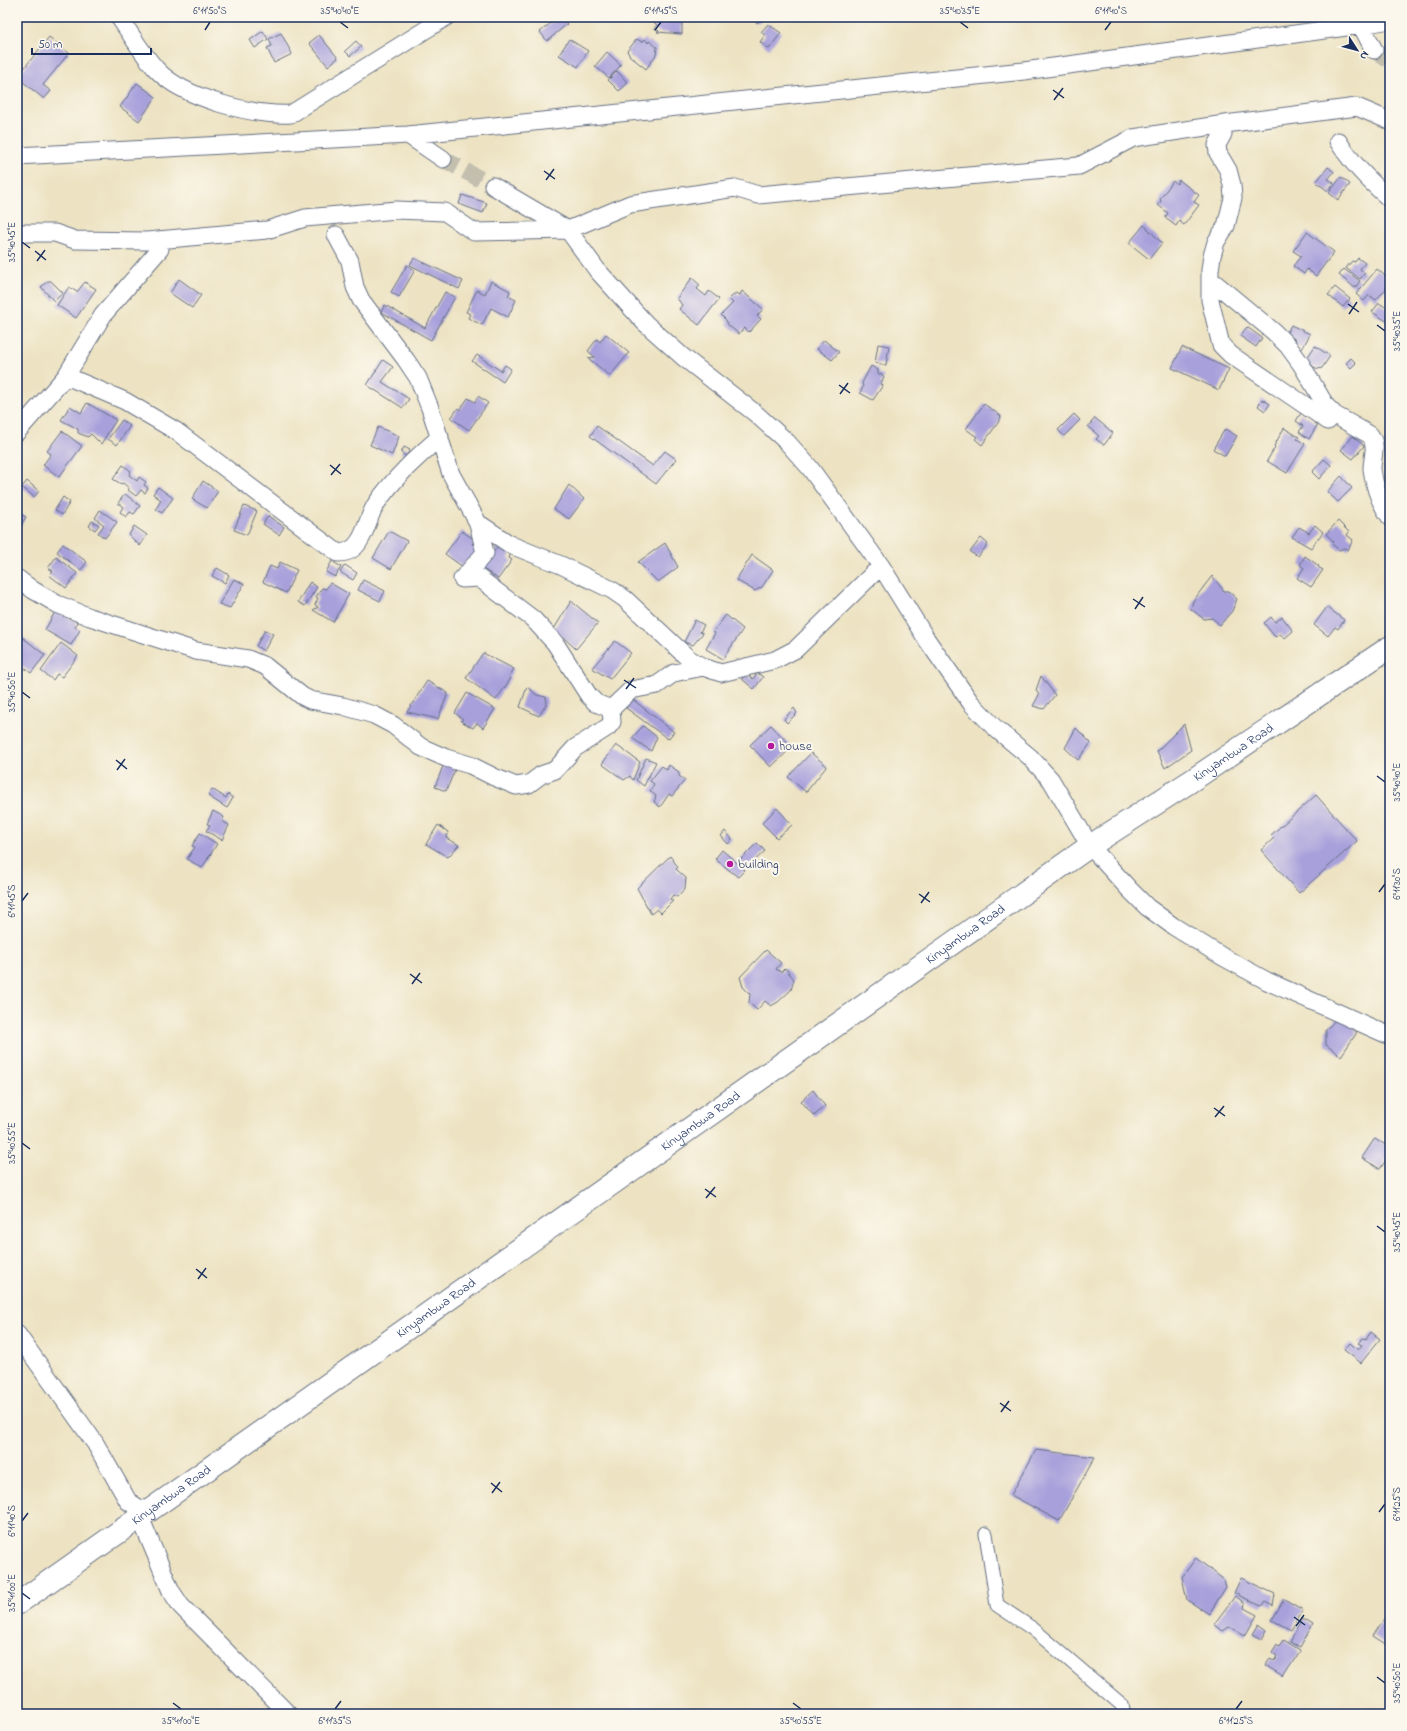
<svg xmlns="http://www.w3.org/2000/svg" width="1407" height="1731" font-family="'Indie Flower',sans-serif">
  <style>
    .building { fill: #a8a0db }
    .lines { fill: none; stroke-linecap: round; stroke-linejoin: round }
    .minor-tunnel { stroke: #c3bfaf; stroke-width: 17; stroke-dasharray: 17 8; stroke-linecap: butt }
    .pedestrian-casing { stroke: #646e81; stroke-width: 15 }
    .minor-casing { stroke: #646e81; stroke-width: 19 }
    .tertiary-casing { stroke: #646e81; stroke-width: 24 }
    .pedestrian { stroke: #fff; stroke-width: 13 }
    .minor { stroke: #fff; stroke-width: 17 }
    .tertiary { stroke: #fff; stroke-width: 22 }
    .ticks { fill: none; stroke: #1b2f5e; stroke-width: 1.5 }
    .poi-dot { fill: #b5179e; stroke: #fbf7ec; stroke-width: 1.5 }
    .labels { text-anchor: middle; dominant-baseline: central; stroke-width: 4; stroke-linejoin: round; paint-order: stroke }
    .poi-label { font-size: 13px; fill: #1b2f5e; stroke: #fbf7ec; text-anchor: start }
    .street-label { font-size: 13px; fill: #1b2f5e; stroke: #fbf7ec }
    .neatline { fill: none; stroke: #1b2f5e; stroke-width: 1.5 }
    .ticks-label { font-size: 10px; text-anchor: middle; fill: #1b2f5e }
  </style>
  <rect width="100%" height="100%" fill="#fbf7ec"/>
  <filter id="ink" filterUnits="userSpaceOnUse"><feTurbulence type="fractalNoise" baseFrequency=".025" numOctaves="2"/><feDisplacementMap in="SourceGraphic" scale="8" xChannelSelector="R" yChannelSelector="G"/><feConvolveMatrix kernelMatrix="1 2 1 2 8 2 1 2 1" color-interpolation-filters="sRGB"/></filter>
  <filter id="wash" filterUnits="userSpaceOnUse"><feTurbulence type="fractalNoise" baseFrequency=".012" numOctaves="4" result="noise"/><feDisplacementMap in="SourceGraphic" scale="16" xChannelSelector="R" yChannelSelector="G"/><feGaussianBlur stdDeviation="0.9" result="paint"/><feColorMatrix in="noise" values="0 0 0 0 0 0 0 0 0 0 0 0 0 0 0 0 0 1.4 0 .05"/><feComposite in="paint" operator="in"/></filter>
  <g filter="url(#wash)">
    <rect width="100%" height="100%" fill="#ede3c3"/>
    <g id="blocks">
      <!-- building -->
      <path class="building" d="M558 17H561L567 24 547 41 540 32Z
        M656 17H677L682 20V34L657 32 659 31 654 28 657 25 652 21Z
        M750 17H765L757 23Z
        M768 24 781 33 769 49 760 42 765 35 761 32Z
        M263 31 268 39 255 48 250 40Z
        M281 33 292 54 274 63 267 48 272 46 269 39Z
        M319 35 338 58 328 66 309 43Z
        M49 37 69 53 43 85 51 91 44 99 17 77Z
        M569 39 588 51 578 67 559 55Z
        M637 39 642 42 645 39 648 43 649 41 657 47 656 55 646 69 630 56 627 51Z
        M356 41 361 47 350 56 345 51Z
        M607 52 621 65 609 78 595 66Z
        M617 71 628 83 619 91 608 80Z
        M137 83 156 97 139 121 120 107Z
        M1328 167 1334 172 1328 179 1334 183 1328 191 1316 182Z
        M1341 177 1350 184 1338 200 1329 193Z
        M1179 180 1199 195 1194 202 1199 205 1184 225 1179 221 1176 226 1165 218 1168 213 1158 205 1161 201 1160 199 1173 181 1177 184Z
        M462 195 487 203 483 213 459 204Z
        M1144 225 1162 243 1149 259 1129 243Z
        M1307 232 1334 252 1316 276 1307 269 1304 274 1293 266 1301 256 1293 251Z
        M414 258 463 281 459 289 410 265Z
        M1358 258 1365 263 1360 269 1365 273 1360 279 1346 268 1352 261 1355 262Z
        M407 265 415 270 399 297 391 292Z
        M1344 269 1360 281 1355 288 1339 275Z
        M1377 269 1390 280V284L1376 300 1369 295 1364 301 1356 294Z
        M692 278 700 285 697 289 706 296 709 291 719 299 699 325 679 309 682 305 677 298Z
        M179 279 201 295 192 308 170 293Z
        M48 281H51L63 293 54 301 41 287Z
        M491 281 510 291 508 296 516 300 508 317 491 308 482 325 468 318 470 314 466 312 477 290 485 294Z
        M85 282 96 289 76 318 57 305 69 287 77 292Z
        M1335 287 1350 299 1343 307 1328 295Z
        M742 291 763 309 757 316 761 319 749 332 744 328 739 334 728 325 726 320 721 315 733 303 729 299 736 293 740 295Z
        M445 292 455 297 431 340 381 312 385 305 425 328Z
        M1379 303 1390 310V319L1388 322 1372 312Z
        M1291 325 1310 334 1302 349 1294 344 1296 340 1286 335Z
        M1247 327 1262 338 1256 347 1240 336Z
        M606 334 629 353 610 376 588 358 595 357 588 351 597 339 600 342Z
        M824 340 839 352 832 360 817 349Z
        M878 344 889 346 886 365 875 363Z
        M1315 346 1330 356 1322 368 1318 369 1314 367 1310 368 1303 364Z
        M1182 347 1229 369 1219 390 1172 368Z
        M477 355 501 371 505 365 511 369 503 382 472 361Z
        M1351 358 1356 363 1351 368 1346 363Z
        M383 360 393 367 382 382 409 399 403 408 367 385Z
        M871 366 878 370V374H882L884 377 880 384 883 385 873 400 860 393 863 387 862 383Z
        M478 396 488 403 469 430 451 418 458 408 460 410 468 398 475 402Z
        M1262 399 1270 404 1265 411 1258 406Z
        M87 403 116 420 101 444 91 434 88 437 78 433V429L61 420 70 406 81 413Z
        M984 404 1001 416 1000 420 982 445 975 439 977 437 966 429Z
        M1301 413 1318 424 1309 439 1299 432 1303 426 1296 421Z
        M1074 414 1080 420 1064 436 1058 430Z
        M1095 418 1113 433 1104 445 1096 439 1099 436 1088 427Z
        M122 420 130 426 117 445 108 439Z
        M597 426 653 466 665 451 676 459 656 484 590 436Z
        M378 427 399 436 392 455 370 445Z
        M1284 428 1299 437 1297 439 1305 444 1287 473 1267 461 1275 447 1274 446Z
        M1225 429 1237 436 1225 456 1213 449Z
        M62 431 82 446 59 477 43 465 51 454 47 451Z
        M1353 436 1364 446 1353 459 1341 450Z
        M404 447 410 450 406 456 401 453Z
        M1324 459 1331 465 1319 479 1312 472Z
        M123 465 131 471 129 475 137 481 139 477 146 482 144 485 148 488 145 493 141 490 136 496 128 490 129 488 123 483 121 484 113 479Z
        M1341 476 1352 488 1338 502 1327 492Z
        M27 481 39 491 34 497 22 487Z
        M203 481 218 491 207 508 192 499Z
        M569 485 584 499 569 519 554 509Z
        M158 487 173 498 162 513 156 509 161 500 153 494Z
        M125 494 140 506 134 514 130 512 126 517 120 512 123 507 118 503Z
        M63 497 70 502 62 515 55 510Z
        M244 506 257 511 247 535 234 530Z
        M100 510 117 522 105 538 98 533 104 525 95 518Z
        M17 512 26 517 17 532Z
        M268 516 284 527 279 535 263 524Z
        M92 521 99 525 95 530 89 526Z
        M1338 521 1349 532 1347 535 1353 540 1348 550 1344 548 1339 550 1332 544 1334 542 1326 534Z
        M1315 525 1323 532 1311 548 1292 537 1299 527 1309 533Z
        M134 526 147 535 140 546 129 535Z
        M389 531 407 541 391 569 373 558Z
        M462 531 475 540 472 544 482 551 473 563 467 560 463 567 445 554Z
        M981 538 988 544 978 557 970 552Z
        M665 543 678 567 658 582 638 562Z
        M63 544 87 562 81 570 57 552Z
        M498 546 511 553 509 558 512 560 498 579 482 568Z
        M752 555 773 570 762 587 755 591 736 580Z
        M1305 556 1319 566 1318 567 1323 570 1311 587 1297 578 1304 568 1300 565Z
        M56 557 77 573 66 588 49 575 53 571 48 568Z
        M332 561 341 567 335 577 326 572Z
        M280 562 297 570 286 593 263 582 270 566 277 569Z
        M345 565 357 573 353 580 340 572Z
        M217 568 229 575 225 583 212 576Z
        M1212 576 1224 591H1228L1237 599 1232 611 1220 625 1212 618 1204 619 1191 609 1193 601Z
        M234 579 244 584 230 608 219 604Z
        M363 580 385 591 380 601 358 590Z
        M310 582 317 587 305 606 298 602Z
        M330 583 349 594 333 622 313 610 318 607 315 605 318 598 316 597 322 588 326 589Z
        M571 601 598 623 576 649 554 629Z
        M1327 607 1344 620 1338 629 1335 627 1328 636 1314 625Z
        M56 610 77 622 75 627 80 630 71 645 45 630Z
        M726 615 743 629 723 659 706 649 715 633 713 632Z
        M1271 617 1275 622 1282 617 1293 631 1285 638 1280 634 1275 637 1264 623Z
        M695 620 704 625 700 632 703 633 693 645 684 642Z
        M265 630 273 634 264 651 256 646Z
        M17 633 45 655 31 673 17 662Z
        M615 641 631 653 610 679 592 668Z
        M61 643 78 656 62 677 57 674 53 680 41 671Z
        M483 653 514 669 509 677 511 678 496 700 466 678Z
        M746 673 753 679 757 673 763 677 754 689 742 679Z
        M1041 676 1055 695 1044 709 1033 706 1039 695 1036 690Z
        M427 681 448 693 438 719 407 712Z
        M527 687 537 695 546 697 547 703 539 716 520 707Z
        M467 693 495 709 483 728 477 723 473 728 461 721 463 719 455 713Z
        M631 698 674 732 668 739 626 708Z
        M794 708 797 713 787 723 784 719Z
        M1184 724 1191 750 1165 768 1157 751Z
        M771 725 792 747 771 767 750 745Z
        M643 726 657 737 651 751 632 738Z
        M1076 728 1091 743 1078 760 1065 748Z
        M616 745 640 762 633 780 630 776 624 780 602 764Z
        M811 753 827 766 806 792 788 777Z
        M446 758 456 767 446 791 435 787Z
        M646 758 656 762 644 786 636 780Z
        M669 765 679 772V776L685 780 672 796 669 794 660 807 654 802 656 796 650 791 654 784 650 781 662 766 667 770Z
        M212 789 226 798 228 794 233 798 227 808 208 796Z
        M1316 795 1357 841 1299 893 1261 850 1274 838 1271 835Z
        M777 808 792 825 777 838 762 823Z
        M213 811 224 817 222 821 229 825 222 840 206 831 210 825 207 824Z
        M438 825 448 832 446 838 459 845 448 857 426 844Z
        M725 831 732 839 728 844 721 836Z
        M200 833 217 844 202 868 187 859 195 847 192 846Z
        M757 843 765 851 748 867 740 860Z
        M722 850 745 870 738 877 715 859Z
        M670 856 678 867 676 869 686 878 685 888 677 897 673 895 670 899 673 901 661 913 657 909 651 914 637 888Z
        M766 950 781 963 776 969 781 972 785 968 794 979 791 990 778 1002 771 1006 765 1001 757 1010 749 1003 750 994 743 987 740 977Z
        M1341 1014 1356 1027V1034L1341 1056 1326 1045V1030Z
        M813 1090 825 1106 814 1116 801 1101Z
        M1375 1138 1390 1148V1154L1380 1169 1362 1158Z
        M1371 1332 1380 1339 1361 1363 1344 1350 1350 1343 1358 1350 1362 1345 1358 1343 1363 1338 1366 1339Z
        M1036 1450 1095 1457 1059 1521 1011 1495Z
        M1196 1558 1224 1580 1226 1587 1209 1614 1187 1600 1182 1577Z
        M1241 1578 1275 1594 1273 1606 1265 1602 1261 1606 1234 1593Z
        M1235 1596 1245 1603 1244 1608 1257 1615 1245 1636 1229 1627 1223 1631 1214 1624Z
        M1284 1599 1303 1610 1291 1630 1272 1620Z
        M1390 1609V1647L1373 1636Z
        M1303 1619 1313 1625 1300 1648 1289 1642Z
        M1259 1624 1267 1630 1262 1639 1253 1634Z
        M1283 1640 1300 1651 1283 1677 1265 1666 1270 1659 1274 1661 1277 1656 1272 1652 1277 1644 1279 1646Z"/>
    </g>
  </g>
  <g filter="url(#ink)">
    <use href="#blocks" fill-opacity="0" stroke="#646e81" stroke-width="1"/>
    <g class="lines">
      <!-- minor-tunnel -->
      <path class="minor-tunnel" d="M1374 50 1390 61
        M443 159 493 186"/>
      <!-- pedestrian casing -->
      <g class="pedestrian-casing">
        <path id="pedestrian" d="M986 1534 997 1605 1033 1629 1122 1705 1124 1714"/>
      </g>
      <!-- minor casing -->
      <g class="minor-casing">
        <path id="minor" d="M119 17C131 34 142 54 157 70 183 98 253 116 291 114L446 17
          M1355 18 1361 25 1374 50
          M1223 134 1217 145 1218 153 1228 170 1232 185 1233 198 1226 226 1216 242 1212 256 1210 270V300L1221 345 1231 355 1328 421
          M408 135 443 159
          M1338 141C1352 164 1369 181 1390 199
          M17 156 408 135 1024 71 1361 25 1390 20
          M493 186 568 230 597 270 645 323 683 357 755 413 787 442 810 468 881 566 927 640 971 703 995 728 1030 757 1051 780 1090 846 1129 889 1147 907 1173 926 1223 957 1267 981 1390 1036
          M17 233H55L75 240 147 241 267 230 305 218 397 210 445 212 474 232 568 230 630 204 735 188 758 195 1079 166 1133 138 1225 124 1357 107 1390 121
          M336 235 350 261 355 287 361 300 406 360 418 378 430 408 451 474 478 523 511 545 561 565 612 590 625 599 689 659 703 667 721 673 775 660 796 649 881 566
          M1210 279 1274 332 1288 346 1301 364 1326 406 1335 415 1370 435C1378 446 1372 457 1372 469 1374 486 1380 503 1390 517
          M66 376 125 401 176 431 338 553C348 553 355 549 360 540 367 529 369 515 376 504 394 478 416 458 440 437
          M17 432 66 376 103 315 160 249
          M478 523 485 553 462 579 479 578 533 619 555 643 589 696 596 703 611 709 631 690 657 685 674 673 703 667
          M17 578 33 590 57 604 90 617 196 651 248 659 265 666 302 696 310 700 343 706 374 715 393 725 421 747 446 758 470 765 494 777 516 786 529 784 541 775 555 770 575 748 608 727 612 722 611 709
          M17 1334 95 1443 128 1501 137 1507 149 1511
          M140 1517 171 1591 181 1606 288 1714"/>
      </g>
      <!-- tertiary casing -->
      <g class="tertiary-casing">
        <g id="tertiary">
          <path id="s1" d="M17 1604 1090 846 1191 781 1390 647"/>
        </g>
      </g>
      <!-- pedestrian -->
      <use href="#pedestrian" class="pedestrian"/>
      <!-- minor -->
      <use href="#minor" class="minor"/>
      <!-- tertiary -->
      <use href="#tertiary" class="tertiary"/>
    </g>
  </g>
  <!-- ticks -->
  <path class="ticks" d="M340 22 348 28M960 22 968 28M205 30 210 22M655 30 661 22M1105 30 1111 22M1053 90 1064 98M1054 100 1063 88M544 171 555 179M546 180 554 169M22 242 30 248M35 251 46 260M37 261 45 250M1348 304 1359 312M1349 314 1357 302M1377 325 1385 331M839 385 850 393M840 394 848 383M330 465 341 474M331 475 340 464M1133 599 1145 607M1135 609 1143 597M624 680 636 688M626 689 634 678M22 692 30 698M116 760 127 769M117 770 125 759M1377 776 1385 782M1379 892 1385 884M919 894 930 902M22 901 28 893M921 903 929 892M410 974 422 983M412 984 420 973M1214 1108 1225 1116M1215 1117 1224 1106M22 1143 30 1149M705 1189 716 1197M706 1198 715 1187M1377 1226 1385 1232M196 1269 207 1278M198 1279 206 1268M1000 1403 1011 1411M1001 1412 1009 1401M491 1483 502 1492M492 1493 500 1482M1379 1512 1385 1504M22 1521 28 1513M22 1593 30 1599M1294 1617 1305 1625M1296 1626 1304 1615M1377 1677 1385 1683M173 1703 181 1709M793 1703 801 1709M335 1709 341 1701M1236 1709 1242 1701"/>
  <!-- markers -->
  <g class="poi-dot">
    <circle cx="771" cy="746" r="4"/>
    <circle cx="730" cy="864" r="4"/>
  </g>
  <g class="labels">
    <!-- poi labels -->
    <g class="poi-label">
      <text x="779" y="746">house</text>
      <text x="738" y="864">building</text>
    </g>
    <!-- street labels -->
    <g class="street-label">
      <text stroke="none"><textPath href="#s1" startOffset="1485">Kinyambwa Road</textPath></text>
      <text stroke="none"><textPath href="#s1" startOffset="1161">Kinyambwa Road</textPath></text>
      <text stroke="none"><textPath href="#s1" startOffset="837">Kinyambwa Road</textPath></text>
      <text stroke="none"><textPath href="#s1" startOffset="513">Kinyambwa Road</textPath></text>
      <text stroke="none"><textPath href="#s1" startOffset="189">Kinyambwa Road</textPath></text>
    </g>
  </g>
  <!-- margin -->
  <rect width="1407" height="1731" fill="none" stroke="#fbf7ec" stroke-width="44"/>
  <!-- north arrow -->
  <g transform="translate(1357 50) rotate(126)" stroke="#fbf7ec" stroke-width="3" paint-order="stroke">
  <path d="M0-3L7 15L0 10L-7 15Z" fill="#1b2f5e"/>
  <text y="-6" font-size="11" font-weight="bold" text-anchor="middle" fill="#1b2f5e">N</text>
  </g>
  <!-- scale -->
  <path d="M32 48v6h119v-6" fill="none" stroke="#1b2f5e" stroke-width="2"/>
  <text x="38" y="48" font-size="12" fill="#1b2f5e" stroke="#fbf7ec" stroke-width="3" paint-order="stroke">50 m</text>
  <rect x="22" y="22" width="1363" height="1687" class="neatline"/>
  <g class="ticks-label">
    <text x="210" y="14">6°11'50"S</text>
    <text x="340" y="14">35°40'40"E</text>
    <text x="661" y="14">6°11'45"S</text>
    <text x="960" y="14">35°40'35"E</text>
    <text x="1111" y="14">6°11'40"S</text>
    <text transform="translate(11 242) rotate(-90)" y="4">35°40'45"E</text>
    <text transform="translate(1396 331) rotate(-90)" y="4">35°40'35"E</text>
    <text transform="translate(11 692) rotate(-90)" y="4">35°40'50"E</text>
    <text transform="translate(1396 782) rotate(-90)" y="4">35°40'40"E</text>
    <text transform="translate(1396 884) rotate(-90)" y="4">6°11'30"S</text>
    <text transform="translate(11 901) rotate(-90)" y="4">6°11'45"S</text>
    <text transform="translate(11 1143) rotate(-90)" y="4">35°40'55"E</text>
    <text transform="translate(1396 1232) rotate(-90)" y="4">35°40'45"E</text>
    <text transform="translate(1396 1504) rotate(-90)" y="4">6°11'25"S</text>
    <text transform="translate(11 1521) rotate(-90)" y="4">6°11'40"S</text>
    <text transform="translate(11 1593) rotate(-90)" y="4">35°41'00"E</text>
    <text transform="translate(1396 1683) rotate(-90)" y="4">35°40'50"E</text>
    <text x="181" y="1724">35°41'00"E</text>
    <text x="335" y="1724">6°11'35"S</text>
    <text x="801" y="1724">35°40'55"E</text>
    <text x="1236" y="1724">6°11'25"S</text>
  </g>
</svg>
